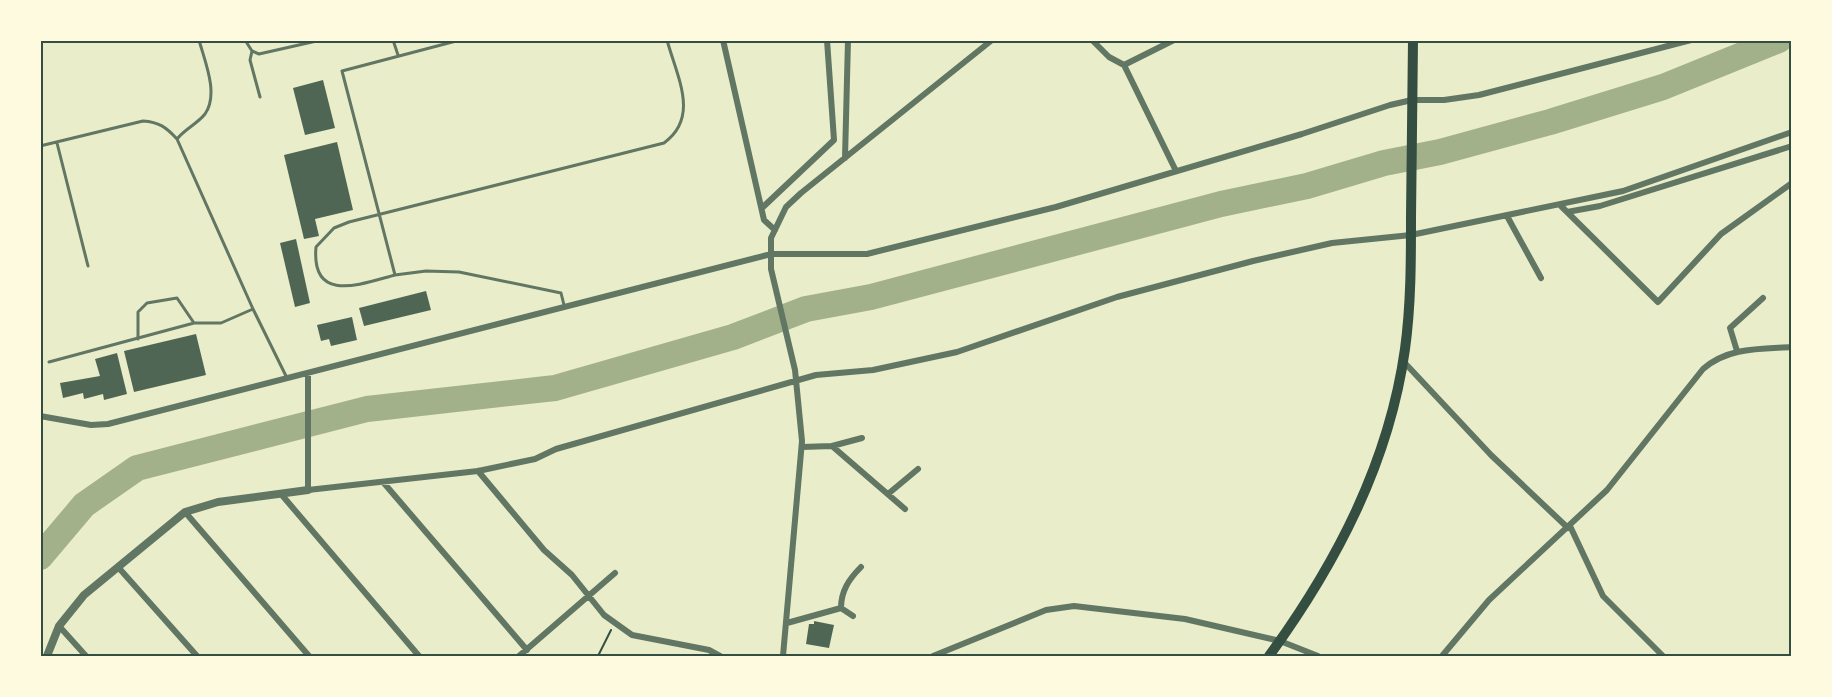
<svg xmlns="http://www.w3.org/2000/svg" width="1832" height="697" font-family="Montserrat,sans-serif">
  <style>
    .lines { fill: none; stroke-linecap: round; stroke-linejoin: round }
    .river { stroke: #a3b18a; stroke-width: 26 }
    .building { fill: #4f6655 }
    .path { stroke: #344e41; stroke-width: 2 }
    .service { stroke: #617663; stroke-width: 3 }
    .minor { stroke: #617663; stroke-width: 6 }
    .tertiary { stroke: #617663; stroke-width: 8 }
    .trunk { stroke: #344e41; stroke-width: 10 }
    .neatline { fill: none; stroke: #344e41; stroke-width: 2 }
  </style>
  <rect width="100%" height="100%" fill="#e9edc9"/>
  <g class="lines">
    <!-- river -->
    <path class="river" d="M40 557 84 505 137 468 367 409 555 388 733 337 806 309 871 297 1221 204 1307 186 1384 163 1440 152 1550 122 1663 87 1779 40"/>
  </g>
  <!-- building -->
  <path class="building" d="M323 80 335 128 305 135 293 88Z
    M337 142 353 210 315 219 319 236 304 239 284 155Z
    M296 239 310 303 295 307 280 243Z
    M426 291 431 310 364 326 359 308Z
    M352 317 357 340 331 346 329 339 321 341 317 325Z
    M196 334 206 375 134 392 124 351Z
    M117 353 127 394 104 400 103 394 84 399 83 393 63 398 60 383 100 376 95 359Z
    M814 621 834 625 829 648 806 644 809 624H814Z"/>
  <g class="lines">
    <!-- path -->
    <path class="path" d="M598 656 611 630"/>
    <!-- service -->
    <path class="service" d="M245 40 252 51 259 54 321 40
      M393 40 398 55
      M460 40 342 71 395 275 426 271 459 272 561 293 564 305
      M252 51 250 60 260 97
      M177 139C185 129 197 124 205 114 219 94 205 62 199 40
      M57 143 88 266
      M40 146 143 121C159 122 166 127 177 139L253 309 287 378
      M395 275C361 284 311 304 316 247L334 228 349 222 664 143C700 117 677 77 667 40
      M138 339V312L147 303 177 298 194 323
      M49 362 194 323H221L253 309"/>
    <!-- minor -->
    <path class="minor" d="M723 40 764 220 775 230
      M1092 40 1109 57 1124 65 1174 40
      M1124 65 1176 171
      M845 158 848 40
      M1560 205 1658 302 1721 234 1792 183
      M762 208 834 140 827 40
      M1567 212 1600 206 1792 146
      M1507 216 1541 278
      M1737 351 1730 328 1763 298
      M1403 361 1491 455 1568 528
      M308 373V490L478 471 535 459 556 449 816 375 873 370 957 352 1117 297 1253 261 1332 243 1411 235 1623 191 1792 132
      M40 416 91 425 108 424 771 254H867L1056 207 1302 134 1390 105 1412 100H1444L1479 95 1691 40
      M832 446 862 438
      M802 447 832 446 905 509
      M478 471 544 550 572 575 604 615 632 635 709 650 720 656
      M383 482 527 650
      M281 494 419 656
      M888 494 918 469
      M185 512 309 656
      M1570 526 1603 596 1663 656
      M118 567 197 656
      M853 616 841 608C841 591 849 579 861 567
      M787 623 841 608
      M59 626 86 656
      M519 656 615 573
      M783 656 802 441 795 370 771 269V238L786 207 801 193 992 40
      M933 656 1046 610 1074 606 1185 619 1280 641 1318 656
      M1442 656 1489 600 1607 490 1703 369C1728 347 1760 349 1792 347"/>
    <!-- tertiary -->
    <path class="tertiary" d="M47 656 59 626 84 595 185 512 218 502 308 490"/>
    <!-- trunk -->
    <path class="trunk" d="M1269 656C1336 564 1389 463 1405 349 1411 305 1411 261 1411 217 1412 158 1412 99 1413 40"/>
  </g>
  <!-- border -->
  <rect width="1832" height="697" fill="none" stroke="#fefae0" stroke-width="84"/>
  <rect x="42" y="42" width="1748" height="613" class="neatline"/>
</svg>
